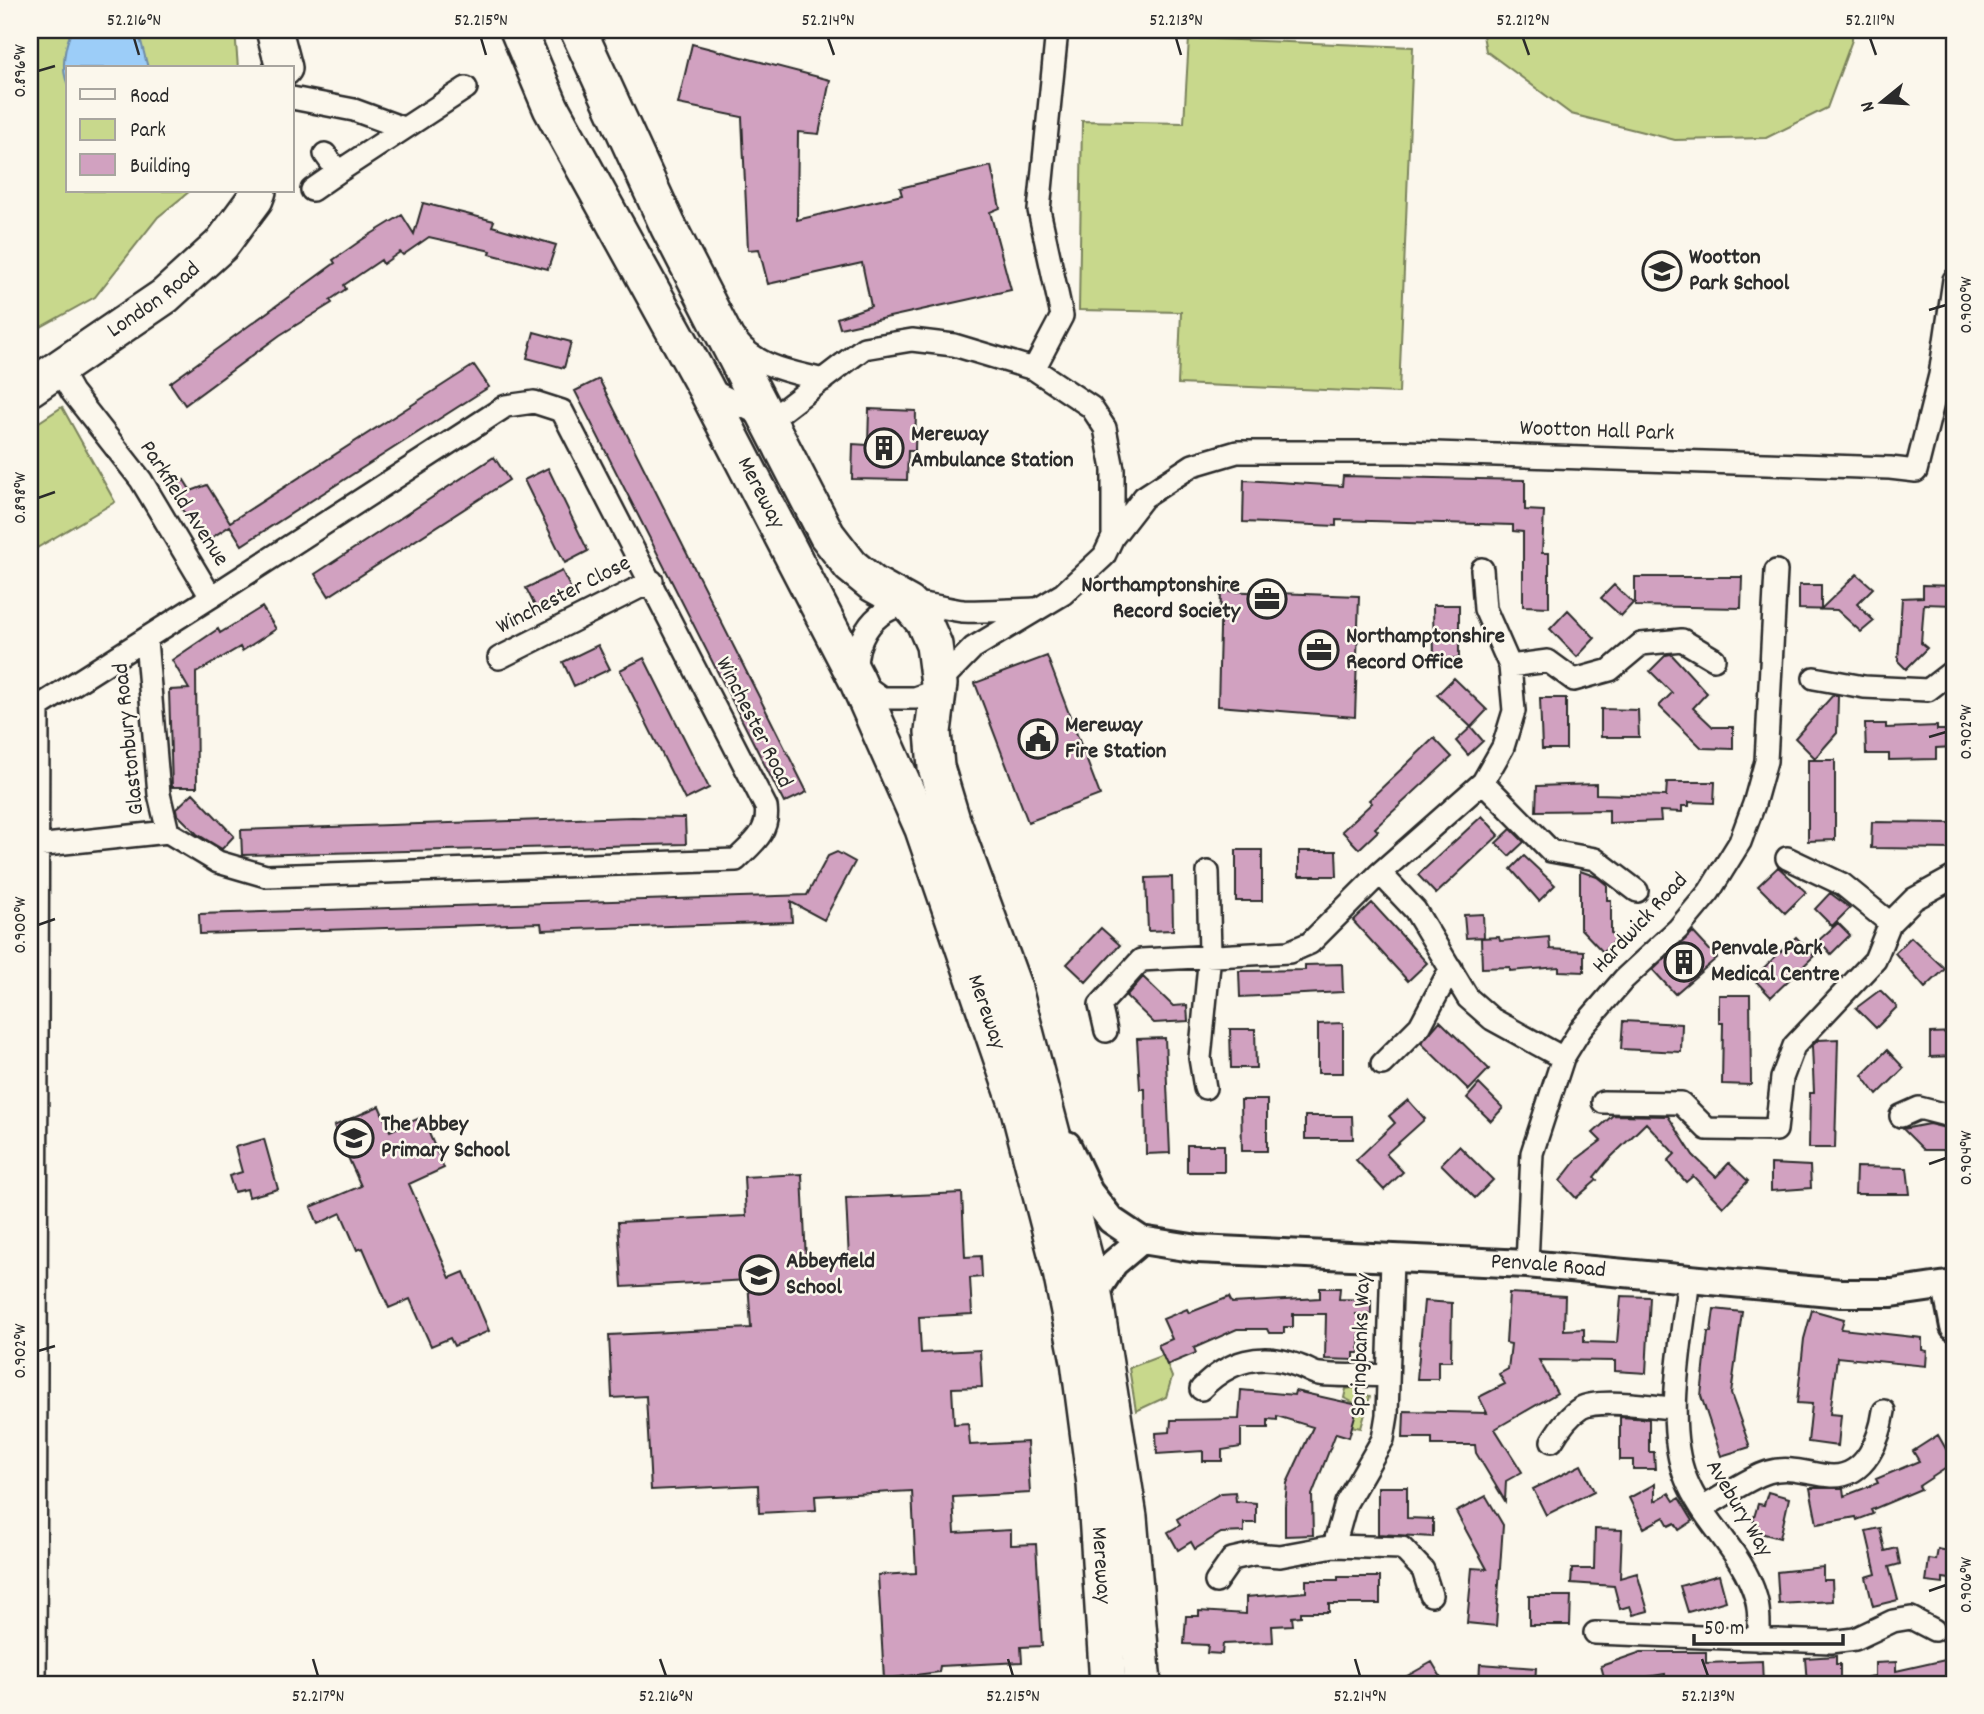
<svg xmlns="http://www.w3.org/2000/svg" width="1984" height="1714" font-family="Dekko,sans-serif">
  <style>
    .green { fill: #c8d88c; stroke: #7a825c; stroke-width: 2 }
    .water { fill: #9ccdf8; stroke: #6f8ca6; stroke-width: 2 }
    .building { fill: #d1a1c0; stroke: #2b2b2b; stroke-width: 2 }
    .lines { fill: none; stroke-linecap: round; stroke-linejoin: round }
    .minor-casing { stroke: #2b2b2b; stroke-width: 26 }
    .tertiary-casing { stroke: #2b2b2b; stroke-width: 32 }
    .trunk-casing { stroke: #2b2b2b; stroke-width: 40 }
    .minor { stroke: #fbf7ec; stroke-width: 21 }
    .tertiary { stroke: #fbf7ec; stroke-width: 26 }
    .trunk { stroke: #fbf7ec; stroke-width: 35 }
    .ticks { fill: none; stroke: #2b2b2b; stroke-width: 2.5 }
    .labels { text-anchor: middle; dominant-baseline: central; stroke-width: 5; stroke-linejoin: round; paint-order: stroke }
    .poi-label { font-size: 23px; font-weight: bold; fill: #2b2b2b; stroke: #fbf7ec; text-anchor: start }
    .street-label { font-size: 23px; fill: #2b2b2b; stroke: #fbf7ec }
    .neatline { fill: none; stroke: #2b2b2b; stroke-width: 2.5 }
    .ticks-label { font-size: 18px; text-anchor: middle; fill: #2b2b2b }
  </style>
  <rect width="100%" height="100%" fill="#fbf7ec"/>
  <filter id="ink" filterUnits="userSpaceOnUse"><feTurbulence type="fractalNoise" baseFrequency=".0143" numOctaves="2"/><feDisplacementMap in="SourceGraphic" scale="14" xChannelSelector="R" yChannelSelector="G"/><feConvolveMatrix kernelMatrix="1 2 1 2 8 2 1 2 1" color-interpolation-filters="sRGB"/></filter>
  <g filter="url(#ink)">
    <!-- green -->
    <path class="green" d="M30 30H235L238 68H68V191H190L158 217 95 297 30 333Z
      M1482 30H1852V40L1827 108 1766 138 1675 140 1571 114 1486 51Z
      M1189 38 1413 47 1399 393 1178 384 1181 312 1079 310 1082 121 1184 123Z
      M62 407 115 502 30 552V428Z
      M1163 1355 1172 1377 1166 1397 1136 1411 1129 1368Z
      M1358 1387 1359 1392 1370 1396 1361 1428 1351 1426 1358 1405 1344 1398 1346 1389Z"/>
    <!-- water -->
    <path class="water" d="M72 30H138L148 68H68V85C60 69 65 45 72 30Z"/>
    <!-- building -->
    <path class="building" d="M692 44 830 80 819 134 798 132 797 220 902 195 900 188 991 166 1000 208 990 212 1011 290 840 328 837 318 871 306 862 263 768 284 759 249 748 250 742 117 678 104Z
      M423 203 494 221 492 226 556 245 548 269 490 254 491 251 429 237 403 255 400 252 383 264 381 260 344 285 346 289 330 300 332 303 280 335 185 405 170 383 335 263 333 260 363 239 402 215 414 234Z
      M534 332 571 342 564 368 527 358Z
      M474 365 489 387 242 545 230 526 203 543 170 490 184 480 191 491 207 485 230 522Z
      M599 379 807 792 784 803 575 391Z
      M869 409 916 411 915 451H908L907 480 852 479 853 444 868 445Z
      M494 457 509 480 329 596 315 574Z
      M548 468 588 551 565 563 524 480Z
      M1343 476 1525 480V510L1544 511 1542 553H1549V607L1523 606V532L1513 531V525L1336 520V526L1243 522 1244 480 1342 486Z
      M562 571 574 595 538 612 526 588Z
      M1857 574 1873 588 1857 604 1874 621 1861 632 1837 610 1799 609V585H1821V609Z
      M1635 577H1742L1741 608 1635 606Z
      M1614 585 1633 603 1621 616 1601 598Z
      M1923 585 1954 586V605L1924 604 1921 643 1927 648 1906 669 1898 661 1902 598 1923 597Z
      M1221 591 1359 596 1355 717 1218 706Z
      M1433 605H1459V658L1434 659Z
      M262 607 276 629 242 651 240 647 196 673 197 787H172L169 690 189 689 172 660 218 629 220 633Z
      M1568 610 1595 638 1577 657 1550 629Z
      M598 645 610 669 574 686 563 662Z
      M1671 654 1707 693 1693 708 1713 727H1733V749L1702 748 1659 706 1672 693 1650 671 1666 655Z
      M1047 656 1100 795 1028 822 975 683Z
      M644 658 709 788 685 800 620 670Z
      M1454 678 1487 710 1471 727 1437 695Z
      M1833 695 1838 696 1837 733 1815 758 1795 738Z
      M1540 698H1566V749H1542Z
      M1601 709 1638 710 1639 737H1601Z
      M1865 724H1886V728L1937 726V730H1954V747L1936 748V759L1889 760V754H1866Z
      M1471 727 1483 741 1468 755 1456 741Z
      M1434 738 1452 757 1375 828 1378 831 1359 849 1342 831 1372 803 1369 800Z
      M1808 760H1835V840L1808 841Z
      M1667 782H1715L1714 803 1689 802V806H1682V812L1660 811 1661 821 1609 823V810L1536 811 1537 786 1596 784V794L1666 796Z
      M193 793 234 836 222 849 197 834 177 814 176 809Z
      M1482 816 1499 835 1436 894 1418 875Z
      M632 817 685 818 686 844 242 855 241 830Z
      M1872 822 1954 823V849L1871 848Z
      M1511 829 1524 842 1509 856 1496 843Z
      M1236 850H1262V901H1236Z
      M1299 851H1336L1337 876H1299Z
      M837 852 855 862 824 920 791 902 792 922 542 930 541 923 200 934 199 914 807 895 828 856Z
      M1524 856 1555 885 1539 901 1511 869Z
      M1778 867 1806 892 1785 913 1758 886Z
      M1580 871 1597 877 1607 885V900H1611V933L1616 939 1603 952 1580 928Z
      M1172 877 1173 930 1148 931 1146 878Z
      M1830 893 1850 908 1832 926 1815 909Z
      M1372 903 1427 963 1408 981 1353 921Z
      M1483 914 1484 937 1466 938 1464 915Z
      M1838 923 1850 935 1831 954 1819 940Z
      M1101 928 1120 945 1086 982 1067 964Z
      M1693 932 1717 958 1675 994 1653 970Z
      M1499 937 1500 941 1549 937 1550 949 1584 951V972L1559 971V967L1510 971V967L1482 968 1481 938Z
      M1796 937 1814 956 1771 997 1753 978Z
      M1911 937 1945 969 1925 988 1895 953Z
      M1342 964 1343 992 1240 997 1239 971 1305 970V965Z
      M1143 977 1173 1006 1187 1005 1188 1021 1154 1023 1126 996Z
      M1880 990 1897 1007 1876 1028 1856 1008Z
      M1719 995H1750L1751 1085 1722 1084 1723 1023H1719Z
      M1440 1021 1489 1069 1469 1090 1421 1043Z
      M1623 1021 1682 1024 1681 1052 1621 1049Z
      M1343 1023V1073H1318V1024Z
      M1230 1029H1255L1256 1068H1231Z
      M1954 1032V1056L1930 1057V1033Z
      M1165 1038 1170 1153 1146 1154 1145 1089H1140L1137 1039Z
      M1838 1039 1835 1148H1809L1810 1093H1814L1812 1046 1818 1040Z
      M1887 1050 1904 1068 1877 1095 1862 1075Z
      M1479 1084 1503 1108 1491 1121 1467 1098Z
      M1241 1100H1267V1151H1242Z
      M1408 1100 1425 1119 1386 1154 1403 1172 1384 1190 1356 1160 1395 1123 1389 1116Z
      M379 1106 390 1131 422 1117 444 1168 409 1184 450 1278 464 1272 489 1331 454 1346 450 1338 431 1346 410 1299 389 1308 363 1248 357 1250 341 1213 318 1224 311 1207 361 1186 334 1126Z
      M1613 1115 1668 1116 1693 1155 1716 1177 1729 1163 1748 1181 1723 1207 1693 1176 1686 1182 1677 1172 1668 1161 1675 1154 1646 1123 1607 1161 1594 1177 1597 1180 1576 1198 1560 1181 1577 1159 1601 1141 1593 1133Z
      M1305 1116H1352L1353 1139H1305Z
      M1929 1124 1954 1130V1150H1924L1903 1129Z
      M264 1139 278 1189 249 1197 247 1189 234 1192 229 1176 242 1172 235 1147Z
      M1187 1145H1224V1172H1187Z
      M1459 1146 1493 1180 1475 1198 1441 1164Z
      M1771 1164 1810 1166 1811 1188 1771 1191Z
      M1856 1167 1907 1168 1910 1194H1855Z
      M802 1174 806 1262 849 1260 846 1198 962 1193 965 1257 981 1256 982 1277 970 1278 972 1314 919 1317 921 1353 980 1350 982 1387 952 1388 954 1424 968 1423 970 1445 1027 1442 1030 1493 953 1497 955 1533 1011 1530V1545L1036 1544 1042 1646 1021 1647 1022 1662 940 1666 939 1672 884 1679 878 1575 916 1573 912 1491 815 1496 816 1510 759 1513 758 1485 651 1490 646 1396 612 1398 609 1335 751 1328 748 1280 622 1287 618 1222 746 1216 744 1177Z
      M1320 1288H1340L1339 1299 1371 1300V1314H1355L1360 1315 1359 1353H1354V1360L1325 1359 1326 1314H1293V1327H1284V1333H1269L1267 1329H1237L1194 1348 1196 1353 1167 1365 1158 1345 1172 1339 1163 1319 1187 1309 1189 1313 1229 1297 1232 1303 1320 1298Z
      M1509 1293 1565 1296 1564 1330 1584 1329V1342L1617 1343 1621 1296 1650 1297 1646 1373 1615 1371V1361L1539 1360 1557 1393 1495 1429 1522 1472 1506 1481 1505 1501 1476 1453 1475 1445H1432V1438H1403L1404 1411 1487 1413 1479 1397 1505 1384 1499 1374 1508 1369 1511 1344 1506 1343Z
      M1424 1301 1452 1303 1451 1361H1438V1379H1417Z
      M1714 1309 1742 1312 1731 1394 1750 1447 1721 1456 1701 1396 1708 1332H1711Z
      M1812 1310 1844 1319 1841 1329 1922 1338V1350L1927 1351 1926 1366 1837 1357 1830 1414 1841 1415 1838 1446 1808 1442 1812 1404 1797 1403 1804 1339Z
      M1241 1390 1294 1395 1295 1391 1358 1405 1349 1437 1336 1433 1312 1495 1313 1535 1285 1536V1506L1287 1483 1313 1427 1277 1416V1420L1268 1419V1428H1241V1447L1222 1450V1461H1203V1451L1157 1454 1156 1433 1170 1432 1171 1420 1239 1419Z
      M1620 1417 1649 1419V1452H1654L1655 1469H1633V1460H1620Z
      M1938 1435 1954 1463 1919 1486 1921 1489 1871 1510 1873 1514 1857 1520 1856 1517 1817 1524 1810 1488H1843L1844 1496 1878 1483 1876 1479 1919 1461 1913 1451Z
      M1581 1465 1594 1491 1546 1515 1533 1489Z
      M1655 1484V1501L1669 1493 1674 1501 1679 1498 1693 1521 1679 1530 1675 1523 1669 1526 1664 1517 1644 1528 1629 1498Z
      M1378 1487H1407V1518L1433 1519V1537L1378 1534Z
      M1235 1492 1236 1501 1256 1503V1523H1244V1532L1221 1533 1195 1549 1191 1542 1178 1550 1168 1532 1180 1525 1177 1519 1221 1493Z
      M1768 1492 1789 1498 1780 1538 1756 1532 1758 1522 1753 1521 1758 1504 1764 1505Z
      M1486 1496 1503 1525 1496 1626 1467 1623 1472 1568 1487 1569 1456 1512Z
      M1880 1528 1885 1551 1897 1548 1900 1564 1889 1567 1898 1600 1873 1606 1866 1577 1876 1574 1866 1531Z
      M1595 1529 1622 1530 1620 1578 1637 1573 1648 1611 1633 1615 1630 1606 1620 1609 1614 1586 1571 1583 1572 1569H1594Z
      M1938 1549 1954 1552 1950 1579 1943 1578V1584L1926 1582 1929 1559 1936 1560Z
      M1823 1567V1580H1832L1833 1601 1779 1604 1777 1572Z
      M1719 1575 1726 1601 1688 1612 1680 1586Z
      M1338 1577H1380V1604H1329V1612H1301V1616L1292 1617 1293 1625 1272 1626 1273 1642 1223 1644 1222 1654 1207 1653 1208 1645 1184 1644 1186 1616H1199V1611L1246 1614V1597L1306 1592V1580H1338Z
      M1529 1596H1571L1570 1625H1529Z
      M1641 1652H1706V1663L1762 1661 1763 1684H1719V1681L1665 1684V1674L1606 1684 1601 1666Z
      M1836 1656V1664H1840V1683L1807 1684 1805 1658Z
      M1954 1658V1684H1869L1868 1677 1875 1676V1663L1896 1662V1671Z
      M1432 1662 1445 1684H1393Z
      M1480 1664 1536 1668 1535 1684H1479Z"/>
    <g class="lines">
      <!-- minor casing -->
      <g class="minor-casing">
        <path id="minor" d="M292 98 354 110 403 128
          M338 172 466 88
          M312 190 338 172 325 154
          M736 340C756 367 792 372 823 380
          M1034 369 1062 316 1039 210 1057 30
          M707 388 770 420 864 348 912 340 954 345 1034 369 1091 407 1105 428 1113 469V537L1104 556 1063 594 973 648 929 693 915 698H882L857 680C852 645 869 609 909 604 925 602 946 609 963 611 986 612 1011 610 1034 609
          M1113 537 1144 497 1193 465 1237 452H1405L1890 468 1916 471 1940 375 1954 280
          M146 640 159 794 168 832
          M499 658 652 581
          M1510 666 1548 661 1574 680 1610 670 1641 644 1682 640 1714 659
          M1814 678 1864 687 1928 690 1954 670
          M30 712 211 597 141 480 72 392 58 367
          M1483 782 1551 851 1595 859 1637 891
          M36 846 168 832 218 862 266 876 736 860C752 844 770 832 766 807L562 411 534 402 506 406 211 597
          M1787 858 1842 884 1890 923
          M1380 873 1415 910 1468 998 1492 1019 1563 1058
          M1106 1031 1100 1005 1141 960 1289 952 1310 943 1380 873 1483 782 1503 747 1514 711 1510 666 1485 609 1482 569
          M1382 1064 1420 1026 1451 968
          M1205 1088 1200 1058 1210 954 1208 872
          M1603 1102 1681 1103 1707 1129 1776 1130 1782 1078 1794 1046 1875 960 1890 923 1914 899 1954 877
          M1901 1116 1919 1108 1954 1117
          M1527 1264 1532 1153 1563 1058 1581 1029 1624 979 1678 929 1709 892 1740 842 1754 804 1766 761 1776 571
          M1689 1277C1683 1336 1663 1423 1686 1479 1703 1522 1743 1552 1756 1598 1760 1611 1759 1627 1759 1640
          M1201 1389C1228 1361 1261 1351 1299 1366 1306 1368 1311 1373 1319 1374 1342 1377 1364 1374 1388 1376
          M1552 1441C1559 1429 1568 1416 1581 1408 1599 1398 1653 1407 1675 1408
          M1702 1508C1723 1497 1746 1479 1768 1472 1791 1465 1810 1475 1832 1476 1866 1477 1880 1438 1884 1411
          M1334 1546 1346 1503 1383 1439 1387 1415 1392 1260
          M1216 1582 1232 1559 1254 1554 1280 1556 1334 1546 1402 1548 1423 1570 1431 1595
          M1595 1633 1831 1642 1855 1639 1893 1621 1911 1618 1934 1630
          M35 1684 38 706"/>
      </g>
      <!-- tertiary casing -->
      <g class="tertiary-casing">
        <g id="tertiary">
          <path id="s1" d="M1067 1145 1089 1192 1111 1220 1141 1240 1198 1249 1527 1264 1841 1293H1892L1954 1284"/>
          <path d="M1946 1286 1954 1327"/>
          <path d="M1094 1294 1114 1263 1141 1240"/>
        </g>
      </g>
      <!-- trunk casing -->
      <g class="trunk-casing">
        <g id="trunk">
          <path d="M274 30 284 68"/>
          <path id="s2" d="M518 30 551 108 705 387 857 680 923 829 1018 1106 1061 1272 1079 1361 1095 1484 1108 1684"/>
          <path d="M578 30 668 226 827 535 851 566 873 584 909 604 924 622 934 645 939 684 933 732 936 767 952 820 1014 989 1094 1294 1129 1517 1143 1684"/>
          <path id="s3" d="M30 388 165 296 221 245 255 199 258 191"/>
        </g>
      </g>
      <!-- minor -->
      <use href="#minor" class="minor"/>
      <!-- tertiary -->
      <use href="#tertiary" class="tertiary"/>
      <!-- trunk -->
      <use href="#trunk" class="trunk"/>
    </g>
  </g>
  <!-- ticks -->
  <path class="ticks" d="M134 38 139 55M481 38 486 55M828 38 834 55M1176 38 1181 55M1523 38 1529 55M1870 38 1876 55M38 71 55 66M1929 310 1946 305M38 498 55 492M1929 737 1946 732M38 925 55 919M1929 1164 1946 1158M38 1351 55 1346M1929 1591 1946 1585M313 1659 318 1676M660 1659 666 1676M1008 1659 1013 1676M1355 1659 1360 1676M1702 1659 1708 1676"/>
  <!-- icons -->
  <defs>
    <g id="school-ring" transform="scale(2.0125)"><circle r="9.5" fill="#fbf7ec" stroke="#2b2b2b" stroke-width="1.5"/><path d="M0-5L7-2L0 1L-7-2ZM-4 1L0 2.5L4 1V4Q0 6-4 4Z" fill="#2b2b2b"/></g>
    <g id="building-ring" transform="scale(2.0125)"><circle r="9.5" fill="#fbf7ec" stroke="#2b2b2b" stroke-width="1.5"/><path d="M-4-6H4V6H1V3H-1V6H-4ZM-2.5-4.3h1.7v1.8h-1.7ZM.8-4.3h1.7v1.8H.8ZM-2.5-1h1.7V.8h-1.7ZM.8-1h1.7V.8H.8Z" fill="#2b2b2b"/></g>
    <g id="office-ring" transform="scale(2.0125)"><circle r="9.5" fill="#fbf7ec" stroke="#2b2b2b" stroke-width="1.5"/><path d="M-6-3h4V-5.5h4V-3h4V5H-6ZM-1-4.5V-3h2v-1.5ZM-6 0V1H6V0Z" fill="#2b2b2b"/></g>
    <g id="civic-ring" transform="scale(2.0125)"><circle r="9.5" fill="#fbf7ec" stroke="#2b2b2b" stroke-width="1.5"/><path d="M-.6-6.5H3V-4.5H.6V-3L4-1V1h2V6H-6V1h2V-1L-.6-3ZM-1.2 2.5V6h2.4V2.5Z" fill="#2b2b2b"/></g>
  </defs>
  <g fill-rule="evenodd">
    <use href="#school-ring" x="1662" y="271"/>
    <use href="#building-ring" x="884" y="448"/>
    <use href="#office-ring" x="1267" y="599"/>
    <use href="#office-ring" x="1319" y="650"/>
    <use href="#civic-ring" x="1038" y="739"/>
    <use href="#building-ring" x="1684" y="962"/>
    <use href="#school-ring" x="354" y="1138"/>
    <use href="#school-ring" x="759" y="1275"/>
  </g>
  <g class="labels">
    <!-- poi labels -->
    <g class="poi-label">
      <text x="1689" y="258">Wootton<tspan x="1689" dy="26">Park School</tspan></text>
      <text x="911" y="435">Mereway<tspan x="911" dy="26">Ambulance Station</tspan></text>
      <text x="1240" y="586" text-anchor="end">Northamptonshire<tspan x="1240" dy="26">Record Society</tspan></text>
      <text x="1346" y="637">Northamptonshire<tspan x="1346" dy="26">Record Office</tspan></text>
      <text x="1065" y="726">Mereway<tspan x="1065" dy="26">Fire Station</tspan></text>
      <text x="1711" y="949">Penvale Park<tspan x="1711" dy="26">Medical Centre</tspan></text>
      <text x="381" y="1125">The Abbey<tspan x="381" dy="26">Primary School</tspan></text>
      <text x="786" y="1262">Abbeyfield<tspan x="786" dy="26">School</tspan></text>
    </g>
    <!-- street labels -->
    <g class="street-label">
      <text stroke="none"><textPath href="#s3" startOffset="152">London Road</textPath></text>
      <text transform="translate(1597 432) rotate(2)">Wootton Hall Park</text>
      <text stroke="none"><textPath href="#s2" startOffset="523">Mereway</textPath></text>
      <text transform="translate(183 504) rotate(57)">Parkfield Avenue</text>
      <text transform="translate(564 596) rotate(-27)">Winchester Close</text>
      <text transform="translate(753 723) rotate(63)">Winchester Road</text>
      <text transform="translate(130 739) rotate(-96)">Glastonbury Road</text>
      <text transform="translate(1641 924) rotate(-47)">Hardwick Road</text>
      <text stroke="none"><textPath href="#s2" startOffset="1090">Mereway</textPath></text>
      <text stroke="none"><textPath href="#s1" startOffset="532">Penvale Road</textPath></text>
      <text transform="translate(1362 1345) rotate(-88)">Springbanks Way</text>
      <text transform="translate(1738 1509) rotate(59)">Avebury Way</text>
      <text stroke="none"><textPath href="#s2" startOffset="1657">Mereway</textPath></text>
    </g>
  </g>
  <!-- margin -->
  <rect width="1984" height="1714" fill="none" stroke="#fbf7ec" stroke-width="77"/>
  <!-- legend -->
  <rect x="66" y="66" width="228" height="126" fill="#fbf7ec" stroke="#a8a59f" stroke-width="2"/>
  <rect x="80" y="89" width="35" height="10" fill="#fbf7ec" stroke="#a8a59f" stroke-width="2"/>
  <text x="130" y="102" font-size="21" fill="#2b2b2b">Road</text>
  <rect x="80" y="119" width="35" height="21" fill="#c8d88c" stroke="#a8a59f" stroke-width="2"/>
  <text x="130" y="136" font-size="21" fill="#2b2b2b">Park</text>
  <rect x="80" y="154" width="35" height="21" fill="#d1a1c0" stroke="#a8a59f" stroke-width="2"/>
  <text x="130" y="172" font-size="21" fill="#2b2b2b">Building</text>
  <!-- north arrow -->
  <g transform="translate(1882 102) rotate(252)" stroke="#fbf7ec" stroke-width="5" paint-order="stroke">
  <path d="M0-5L12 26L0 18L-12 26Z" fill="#2b2b2b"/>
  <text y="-10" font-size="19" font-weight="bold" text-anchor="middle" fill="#2b2b2b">N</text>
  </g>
  <!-- scale -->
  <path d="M1694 1634v10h149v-10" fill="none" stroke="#2b2b2b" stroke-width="3.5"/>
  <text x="1704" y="1634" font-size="21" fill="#2b2b2b" stroke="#fbf7ec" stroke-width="5" paint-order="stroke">50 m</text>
  <rect x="38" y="38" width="1908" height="1638" class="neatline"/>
  <g class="ticks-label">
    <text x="134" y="25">52.216°N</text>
    <text x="481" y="25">52.215°N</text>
    <text x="828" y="25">52.214°N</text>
    <text x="1176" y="25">52.213°N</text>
    <text x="1523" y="25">52.212°N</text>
    <text x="1870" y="25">52.211°N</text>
    <text transform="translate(19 71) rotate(-90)" y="6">0.896°W</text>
    <text transform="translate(1965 305) rotate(-90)" y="6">0.900°W</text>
    <text transform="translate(19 498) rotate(-90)" y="6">0.898°W</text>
    <text transform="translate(1965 732) rotate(-90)" y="6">0.902°W</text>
    <text transform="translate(19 925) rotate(-90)" y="6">0.900°W</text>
    <text transform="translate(1965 1158) rotate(-90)" y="6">0.904°W</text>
    <text transform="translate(19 1351) rotate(-90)" y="6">0.902°W</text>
    <text transform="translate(1965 1585) rotate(-90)" y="6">0.906°W</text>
    <text x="318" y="1701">52.217°N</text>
    <text x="666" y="1701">52.216°N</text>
    <text x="1013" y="1701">52.215°N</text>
    <text x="1360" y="1701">52.214°N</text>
    <text x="1708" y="1701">52.213°N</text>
  </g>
</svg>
